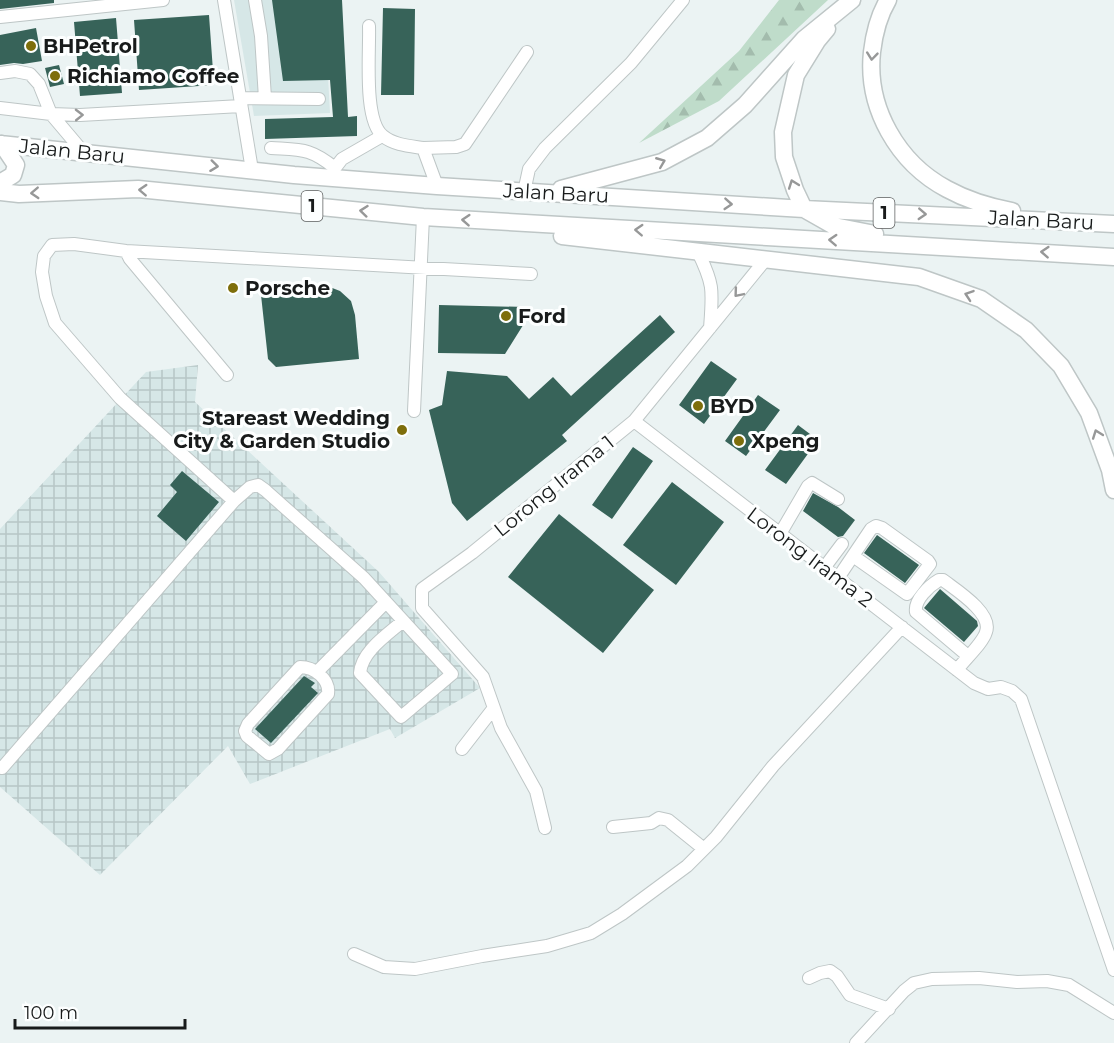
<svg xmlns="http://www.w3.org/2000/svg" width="1114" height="1043" font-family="Montserrat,sans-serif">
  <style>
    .built { fill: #d6e7e7 }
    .industrial { fill: url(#industrial-grid) }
    .forest { fill: url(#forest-firs) }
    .building { fill: #376359 }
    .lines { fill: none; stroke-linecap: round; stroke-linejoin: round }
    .minor-casing { stroke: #bec6c6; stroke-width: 14 }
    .highway-casing { stroke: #bec6c6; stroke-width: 19 }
    .minor { stroke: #fff; stroke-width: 12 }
    .highway { stroke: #fff; stroke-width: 16 }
    .oneway { stroke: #979898 }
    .poi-dot { fill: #7e6e0b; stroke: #fdffff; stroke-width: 2 }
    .labels { text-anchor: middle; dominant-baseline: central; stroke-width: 6; stroke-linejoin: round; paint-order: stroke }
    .shield { fill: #fdffff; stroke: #5d5f5f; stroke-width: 1.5 }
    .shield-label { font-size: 18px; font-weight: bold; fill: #181b1b }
    .poi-label { font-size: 20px; font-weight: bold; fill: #181b1b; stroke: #fdffff; text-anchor: start }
    .street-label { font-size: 20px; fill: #181b1b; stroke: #fdffff }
  </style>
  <defs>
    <pattern id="industrial-grid" width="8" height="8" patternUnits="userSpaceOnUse" patternTransform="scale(1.5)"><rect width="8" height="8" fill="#d6e7e7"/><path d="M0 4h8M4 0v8" fill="none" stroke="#b7c6c6"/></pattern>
    <pattern id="forest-firs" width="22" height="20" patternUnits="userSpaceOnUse" patternTransform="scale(1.5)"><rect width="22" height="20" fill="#bfdcca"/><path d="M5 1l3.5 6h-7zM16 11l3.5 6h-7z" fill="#a3bcad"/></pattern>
  </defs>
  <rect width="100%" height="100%" fill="#ebf3f3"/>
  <!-- built -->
  <path class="built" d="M234 0H324L330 113 254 116Z"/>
  <!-- industrial -->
  <path class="industrial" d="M198 365 195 402 379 572 480 688 395 738 390 729 250 784 228 746 100 875 0 787V529L146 372Z"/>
  <!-- forest -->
  <path class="forest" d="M779 0H828L719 101 639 143 739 51Z"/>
  <!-- building -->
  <path class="building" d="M0 0H54V3L0 9Z
    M272 0H342L348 117 357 116V136L265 139V119L333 117 330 80 283 81Z
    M383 8 415 9 414 95H381Z
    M209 15 214 85 139 90 134 20Z
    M116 18 122 93 80 96 74 22Z
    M36 28 42 61 23 64 14 63 0 65V35Z
    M59 65 64 84 50 87 45 68Z
    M322 284 340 291 351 301 355 315 359 359 276 367 268 359 261 295Z
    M439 305 526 307 525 322 505 354 438 353Z
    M660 315 675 332 562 435 567 441 467 521 452 503 429 410 442 405 447 371 507 376 529 399 553 377 571 396Z
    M711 361 737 379 704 424 679 405Z
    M758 395 780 410 746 456 725 441Z
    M798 425 818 440 786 484 765 470Z
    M633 447 653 461 612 519 592 505Z
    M182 471 219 502 186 541 157 516 177 492 170 485Z
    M672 482 724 522 676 585 623 545Z
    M813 493 838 507 855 520 843 536 838 537 803 511Z
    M559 514 654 590 603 653 508 577Z
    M877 535 919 565 905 583 864 553Z
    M940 589 977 621 978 626 964 642 924 608Z
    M304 676 315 683 311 687 318 693 271 743 255 729Z"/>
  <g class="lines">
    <!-- minor casing -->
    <g class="minor-casing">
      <path id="minor" d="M224 0 252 170
        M255 0 261 36 265 98
        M0 17 163 0
        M369 26C370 52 363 120 383 136 394 145 410 146 423 148L437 186
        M0 73 15 71 30 74 39 84 51 114 84 153
        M240 98 319 99
        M0 108 51 114 80 115 241 106
        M271 148C302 150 310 148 335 168L330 178
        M423 148 456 147 465 144 527 52
        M335 168 342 159 382 136
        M524 192 529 169 545 148 631 63 683 0
        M697 250C714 284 713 290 710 328
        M126 251 130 259 227 375
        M414 411 423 217
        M634 421 974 683 988 689 1001 687 1012 691 1021 699 1114 970
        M234 501 120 398 55 323 46 296 42 272 44 256 52 245 74 244 126 251 531 274
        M780 534 808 486 812 483 838 499
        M824 568 842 544
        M838 578 871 529 876 526 882 528 928 561 930 564 907 594 853 556
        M300 667C314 667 330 679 328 694L278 749 269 754 247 736 245 731 248 724Z
        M957 670C965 659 983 643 986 632 993 613 956 590 943 580H939C929 586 914 600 916 612L968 656
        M317 672 385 603
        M462 749 493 709
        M2 768 234 501 250 487 258 485 265 490 364 578 452 674 401 717 360 673C362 651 387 635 403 621
        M613 827 651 823 659 818 668 820 704 849
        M545 828 536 791 501 728 483 677 422 608V589L472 553 634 421 766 259
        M354 954 384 967 415 969 482 956 547 946 591 933 622 914 687 866 716 837 773 766 902 627
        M809 978 820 973 830 971 837 976 850 995 889 1009
        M856 1043 904 991 914 983 932 979 979 978 1017 982 1047 981 1069 985 1114 1013"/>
    </g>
    <!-- highway casing -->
    <g class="highway-casing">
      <path id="highway" d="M888 0C879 15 874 35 872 52 866 108 898 163 947 189 967 200 990 207 1012 211
        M827 29 817 41 796 75 783 132 784 157 795 190 804 209 834 226 875 234
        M0 144 294 175 437 186 804 209 1114 224
        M0 183 13 175 16 165 2 144
        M561 189 662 162 707 138 745 105 804 39 852 0
        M0 192 19 194 138 189 423 217 1114 257
        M562 236 919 277 981 299 1026 330 1061 366 1089 413 1110 470 1114 490"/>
    </g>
    <!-- minor -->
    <use href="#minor" class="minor"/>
    <!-- highway -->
    <use href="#highway" class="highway"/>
  </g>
  <!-- one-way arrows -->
  <defs><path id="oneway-chevron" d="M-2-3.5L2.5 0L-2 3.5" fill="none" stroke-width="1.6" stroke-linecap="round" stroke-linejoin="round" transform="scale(1.5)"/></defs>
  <g class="oneway">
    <use href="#oneway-chevron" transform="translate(872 56) rotate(96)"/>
    <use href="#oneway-chevron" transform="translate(79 115) rotate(-1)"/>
    <use href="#oneway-chevron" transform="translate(661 162) rotate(-22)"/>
    <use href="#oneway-chevron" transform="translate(214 166) rotate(7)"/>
    <use href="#oneway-chevron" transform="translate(793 184) rotate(-110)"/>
    <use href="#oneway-chevron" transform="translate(143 190) rotate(-177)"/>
    <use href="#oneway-chevron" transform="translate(35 193) rotate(177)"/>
    <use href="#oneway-chevron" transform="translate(728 204) rotate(4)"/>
    <use href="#oneway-chevron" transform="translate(364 211) rotate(-174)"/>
    <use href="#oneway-chevron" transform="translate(922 214) rotate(3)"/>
    <use href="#oneway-chevron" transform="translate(466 220) rotate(-176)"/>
    <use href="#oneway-chevron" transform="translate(639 230) rotate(-177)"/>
    <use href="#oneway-chevron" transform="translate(833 240) rotate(-177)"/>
    <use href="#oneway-chevron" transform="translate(1045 252) rotate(-176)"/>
    <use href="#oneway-chevron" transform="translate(738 293) rotate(130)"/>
    <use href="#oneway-chevron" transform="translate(969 295) rotate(-161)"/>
    <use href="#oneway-chevron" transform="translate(1097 434) rotate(-110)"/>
  </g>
  <!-- markers -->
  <g class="poi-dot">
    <circle cx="31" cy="46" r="6"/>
    <circle cx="55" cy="76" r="6"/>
    <circle cx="233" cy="288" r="6"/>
    <circle cx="506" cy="316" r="6"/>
    <circle cx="698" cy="406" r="6"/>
    <circle cx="402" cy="430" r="6"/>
    <circle cx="739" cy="441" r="6"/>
  </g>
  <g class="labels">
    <!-- shield labels -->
    <g class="shield">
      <rect x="301.5" y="191" width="21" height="30" rx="4.5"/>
      <rect x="873.5" y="198" width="21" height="30" rx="4.5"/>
    </g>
    <g class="shield-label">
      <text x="312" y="206">1</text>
      <text x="884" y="213">1</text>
    </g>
    <!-- poi labels -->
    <g class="poi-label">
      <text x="43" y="46">BHPetrol</text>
      <text x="67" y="76">Richiamo Coffee</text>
      <text x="245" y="288">Porsche</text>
      <text x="518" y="316">Ford</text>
      <text x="710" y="406">BYD</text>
      <text x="390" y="418" text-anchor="end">Stareast Wedding<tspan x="390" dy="23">City &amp; Garden Studio</tspan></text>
      <text x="751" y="441">Xpeng</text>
    </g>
    <!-- street labels -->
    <g class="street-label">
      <text transform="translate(72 151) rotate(6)">Jalan Baru</text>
      <text transform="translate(556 193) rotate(3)">Jalan Baru</text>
      <text transform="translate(1041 220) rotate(3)">Jalan Baru</text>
      <text transform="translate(554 486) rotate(-39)">Lorong Irama 1</text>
      <text transform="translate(810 557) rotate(37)">Lorong Irama 2</text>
    </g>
  </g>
  <!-- scale -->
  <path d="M15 1019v9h170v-9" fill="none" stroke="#181b1b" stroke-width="3"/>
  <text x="24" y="1019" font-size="18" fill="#181b1b" stroke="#fdffff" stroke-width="4.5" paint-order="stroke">100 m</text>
</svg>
